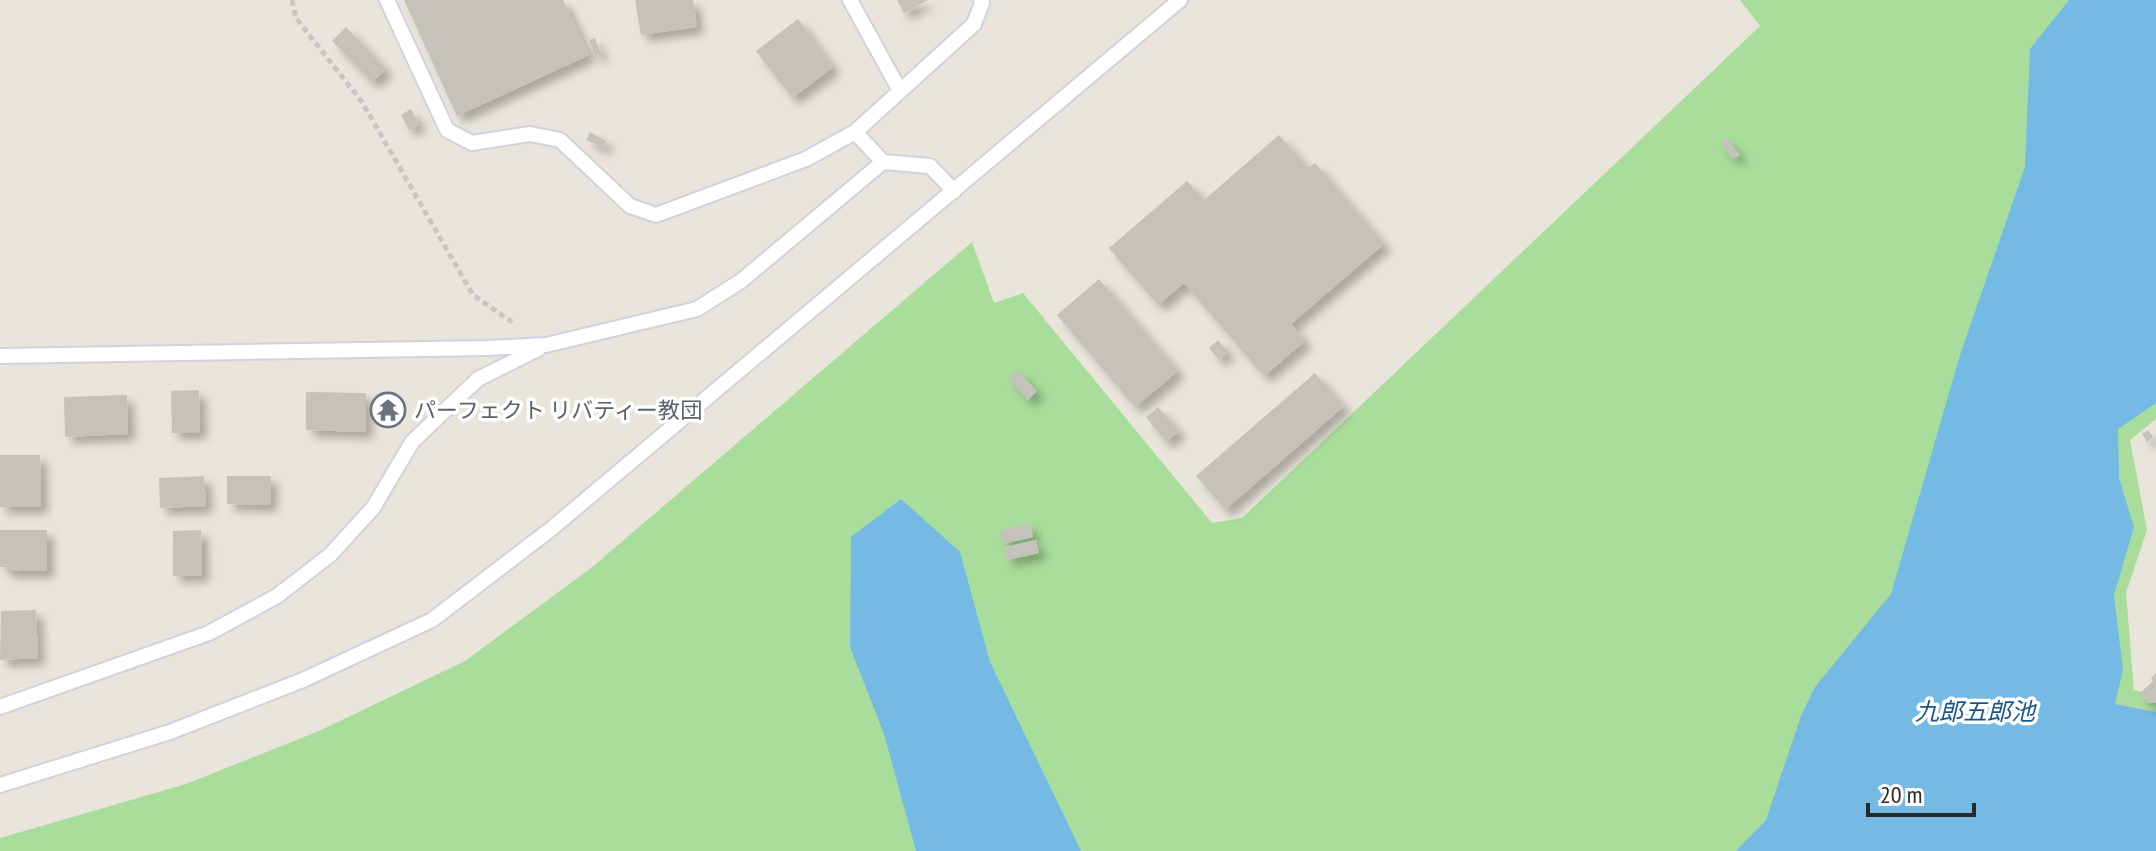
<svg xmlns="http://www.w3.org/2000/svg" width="2156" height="851" font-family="'PT Sans Narrow','Noto Sans JP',sans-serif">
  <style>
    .green { fill: #a9dd9b }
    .water { fill: #75b9e5 }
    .building { fill: #c5c2bb; filter: url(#shadow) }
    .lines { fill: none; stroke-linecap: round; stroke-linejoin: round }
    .service-casing { stroke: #d1d2e0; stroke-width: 18 }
    .path { stroke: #c7c7c7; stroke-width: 5; stroke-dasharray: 6 4; stroke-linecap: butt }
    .service { stroke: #fff; stroke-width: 14 }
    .labels { text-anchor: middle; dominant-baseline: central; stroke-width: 7; stroke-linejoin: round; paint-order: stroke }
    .worship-label { font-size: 22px; fill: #5b616d; stroke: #fff; text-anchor: start }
    .water-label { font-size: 24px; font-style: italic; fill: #17568e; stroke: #fff }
  </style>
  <defs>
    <filter id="shadow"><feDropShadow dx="7" dy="7" stdDeviation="4" flood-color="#0004"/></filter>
  </defs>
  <rect width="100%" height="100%" fill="#eae5db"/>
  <!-- green -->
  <path class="green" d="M1740 0H2156V419L2130 440 2147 530 2126 593 2134 690 2156 696V851H0V838L186 784 319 731 465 661 591 568 972 242 994 303 1023 293 1212 523 1242 518 1760 26Z"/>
  <!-- water -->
  <path class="water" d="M2069 0H2156V403L2118 429 2119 478 2134 527 2114 595 2123 670 2115 704 2156 712V851H1736L1766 820 1801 716 1815 687 1891 594 1960 355 2025 167 2030 49Z
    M901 499 960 552 990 662 1081 851H916L884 734 850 647 851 537Z"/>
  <!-- building -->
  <path class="building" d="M404 0H563L589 55 457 116Z
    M635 0H693L697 27 641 35Z
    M897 0H928L904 13Z
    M798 19 833 67 792 98 756 51Z
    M346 27 386 69 372 82 332 41Z
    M595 38 601 54 595 56 589 40Z
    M411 109 419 125 409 130 401 115Z
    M590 132 606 141 603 148 586 140Z
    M1279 135 1308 168 1315 163 1384 244 1291 324 1305 341 1264 376 1184 283 1158 305 1109 248 1187 181 1204 200Z
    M1726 138 1740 155 1733 159 1720 143Z
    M1099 279 1178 371 1135 407 1057 315Z
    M1218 340 1228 352 1219 360 1209 348Z
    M1017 370 1037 391 1028 400 1008 378Z
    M1315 373 1344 406 1225 510 1196 476Z
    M199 390 200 432 172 433 171 391Z
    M306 392 366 393V432L306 430Z
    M127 395 128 434 65 437 64 397Z
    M1158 407 1179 431 1166 442 1146 417Z
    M2148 430 2153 437 2147 442 2142 434Z
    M0 455H40L41 507H0Z
    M204 476 206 506 160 508 159 478Z
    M227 476H271L270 505 227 504Z
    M1030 523 1033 537 1003 544 1000 531Z
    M0 530H47V571H7V567H0Z
    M201 530 202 575 173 576V531Z
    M1036 540 1039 553 1007 560 1004 547Z
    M36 610 38 658 0 660 1 611Z
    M2156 673V703H2148L2139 694 2153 681 2151 678Z"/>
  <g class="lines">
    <!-- service casing -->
    <g class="service-casing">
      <path id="service" d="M387 0 447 130 472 143 530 134 560 140 630 206 656 215 806 159 855 132 974 24 982 3 981 0
        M850 0 900 91
        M855 132 883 162 930 166 954 191
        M0 356 488 348 546 345 697 309 741 281 883 162
        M0 707 209 633 277 596 330 555 373 508 412 442 478 379 538 349
        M0 785 170 732 303 680 432 620 551 529 1180 0"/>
    </g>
    <!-- path -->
    <path class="path" d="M292 0 296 18 362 102 473 295 512 322"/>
    <!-- service -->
    <use href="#service" class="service"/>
  </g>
  <!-- icons -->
  <defs>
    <g id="temple-ring" transform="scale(1.8)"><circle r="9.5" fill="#fff" stroke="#6b7280" stroke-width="1.5"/><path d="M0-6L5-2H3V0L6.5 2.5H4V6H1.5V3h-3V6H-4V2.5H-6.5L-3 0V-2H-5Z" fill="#6b7280"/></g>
  </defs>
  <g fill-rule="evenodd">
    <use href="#temple-ring" x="388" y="410"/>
  </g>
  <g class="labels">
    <!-- worship labels -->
    <g class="worship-label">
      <text x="414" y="410">パーフェクト リバティー教団</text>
    </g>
    <!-- water labels -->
    <g class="water-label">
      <text x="1975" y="711">九郎五郎池</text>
    </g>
  </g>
  <!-- scale -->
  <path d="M1868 803v12h106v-12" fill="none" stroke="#292929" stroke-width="4"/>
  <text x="1880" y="803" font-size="24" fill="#292929" stroke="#ffffff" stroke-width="6" paint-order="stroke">20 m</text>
</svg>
